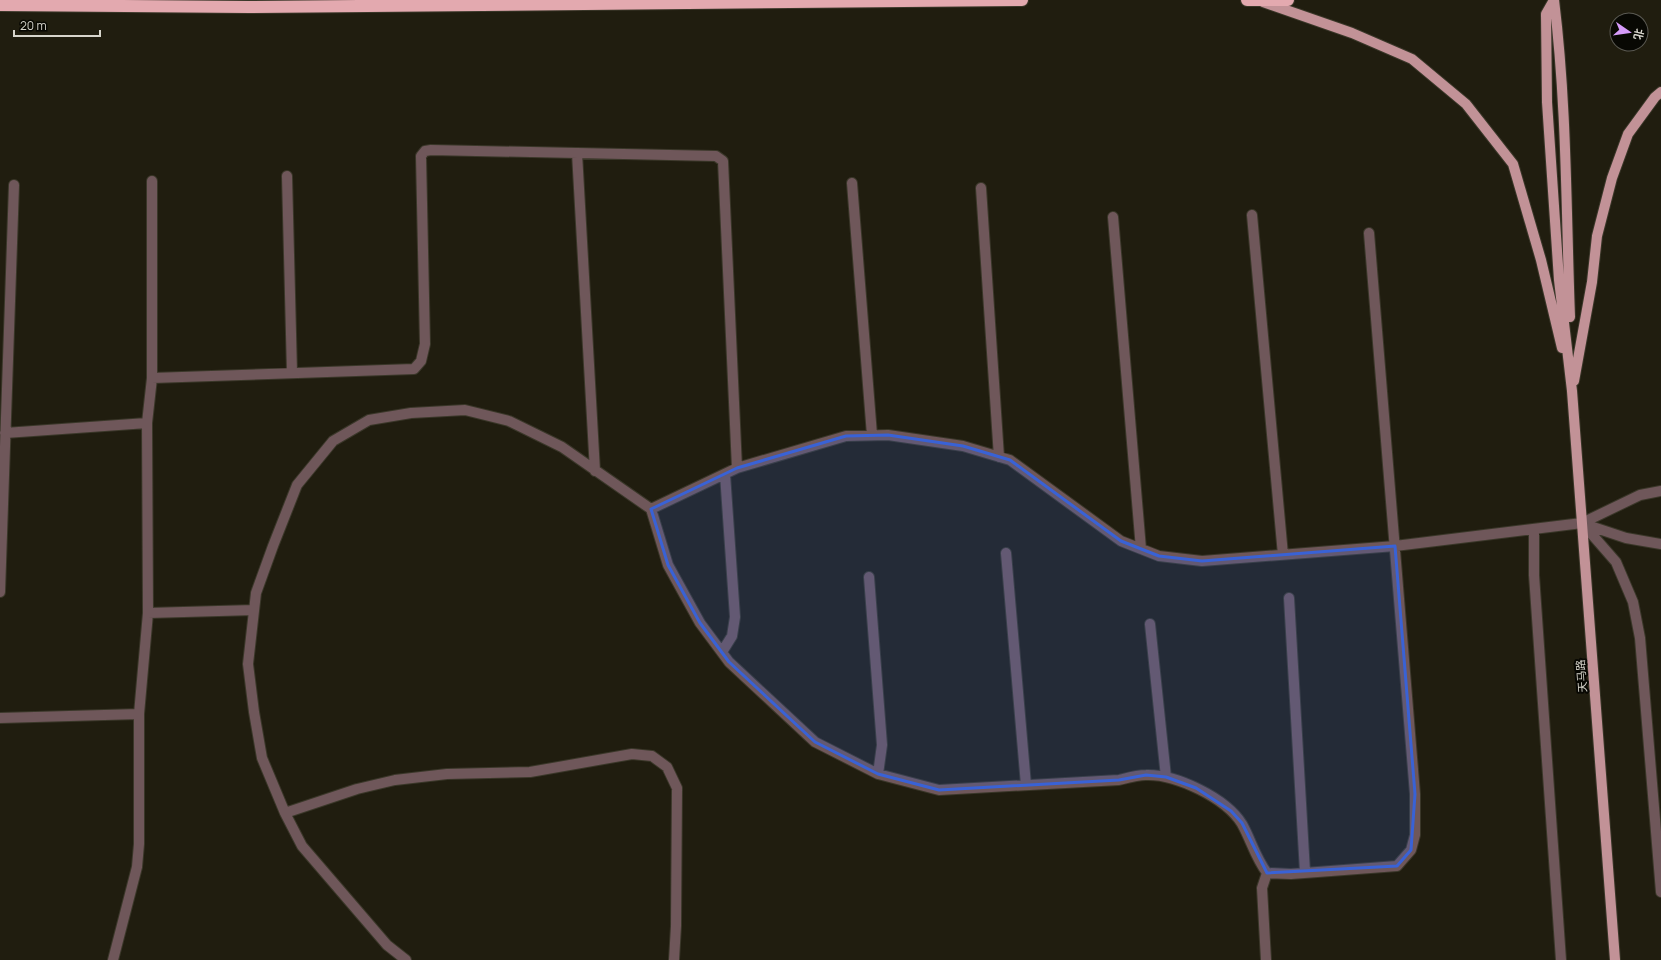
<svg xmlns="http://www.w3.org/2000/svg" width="1661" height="960" font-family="Manrope,'Noto Sans SC',sans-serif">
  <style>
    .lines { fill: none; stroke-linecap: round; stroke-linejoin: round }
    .minor-casing { stroke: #3a3729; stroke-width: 12 }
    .major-casing { stroke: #3a3729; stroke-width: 12 }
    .highway-casing { stroke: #3a3729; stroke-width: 14 }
    .minor { stroke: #6f575a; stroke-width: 10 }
    .major { stroke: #c29297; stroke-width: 10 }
    .highway { stroke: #e3a9af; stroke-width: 12 }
    .marked { fill: #3962d6; fill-opacity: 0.2; stroke: #3962d6; stroke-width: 3; stroke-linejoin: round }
    .labels { text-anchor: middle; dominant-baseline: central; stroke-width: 4; stroke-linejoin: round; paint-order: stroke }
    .street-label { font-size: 11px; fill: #d7d5cc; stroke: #080803 }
  </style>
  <rect width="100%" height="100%" fill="#201d0f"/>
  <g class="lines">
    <!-- minor casing -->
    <g class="minor-casing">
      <path id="minor" d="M577 153 595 471
        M287 176 292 373
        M852 183 872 435
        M981 188 999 457
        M1252 215 1283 555
        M1113 217 1141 549
        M152 378 414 369 421 361 425 344 421 156 425 151 431 150 716 156 723 161 737 468
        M5 433 147 423
        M651 509 737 468 846 436 888 435 963 446 1010 460 1121 541 1159 556 1202 561 1395 546 1582 523 1640 495 1661 491
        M1582 523 1616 562 1633 602 1640 638 1661 892
        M1584 524 1626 538 1661 544
        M1534 529V575L1561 960
        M1006 553 1026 785
        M869 577 882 745 878 774
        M0 592 14 185
        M1289 598 1305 872
        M148 613 254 610
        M1150 624 1166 777
        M722 652 732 636 735 617 725 474
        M0 718 139 714
        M285 813 357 789 395 780 447 774 530 772 632 754 652 756 667 767 677 788 676 926 674 960
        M113 960 137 867 139 844V714L148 613 147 423 152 378V181
        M406 960 387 945 302 846 285 813 262 758 254 712 248 664 256 593 273 546 297 485 333 441 369 420 411 413 465 410 509 421 562 447 651 509 668 565 700 623 729 662 815 742 878 774 939 790 1119 780C1127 778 1137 775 1146 775 1176 774 1226 798 1242 824 1251 840 1255 857 1267 873L1291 874 1397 866 1411 850 1415 835V794L1369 233
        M1266 960 1262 888 1267 873"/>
    </g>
    <!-- major casing -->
    <g class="major-casing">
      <path id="major" d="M1554 0 1546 14 1547 102 1559 280 1572 391 1615 960
        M1554 0C1567 105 1566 211 1570 317
        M1263 2 1352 33 1412 59 1466 104 1513 164 1541 260 1562 348
        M1574 381 1592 282 1597 236 1612 178 1628 134 1655 97 1661 92"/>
    </g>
    <!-- highway casing -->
    <g class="highway-casing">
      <path id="highway" d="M1247 0H1288
        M0 5 248 7 1022 0"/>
    </g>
    <!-- minor -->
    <use href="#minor" class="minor"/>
    <!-- major -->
    <use href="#major" class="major"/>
    <!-- highway -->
    <use href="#highway" class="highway"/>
  </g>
  <!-- marked area -->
  <path class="marked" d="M888 435 963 446 1010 460 1121 541 1159 556 1202 561 1395 546 1415 794 1411 850 1397 866 1267 873 1242 823 1231 811 1196 788 1166 777 1146 775 1119 780 939 790 878 774 815 742 729 662 700 623 668 565 651 509 737 468 846 436Z"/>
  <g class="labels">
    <!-- street labels -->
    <g class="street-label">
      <text transform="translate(1581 676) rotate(-94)">天马路</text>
    </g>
  </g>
  <!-- north arrow -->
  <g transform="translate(1629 32) rotate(103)"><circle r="19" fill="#080803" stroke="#5b5a53"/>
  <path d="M0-3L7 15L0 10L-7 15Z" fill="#d69bfa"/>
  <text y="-6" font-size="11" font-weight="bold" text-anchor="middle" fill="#d7d5cc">北</text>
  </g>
  <!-- scale -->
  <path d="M14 30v6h86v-6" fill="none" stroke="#d7d5cc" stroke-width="2"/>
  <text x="20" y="30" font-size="12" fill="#d7d5cc" stroke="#080803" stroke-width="3" paint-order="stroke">20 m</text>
</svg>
